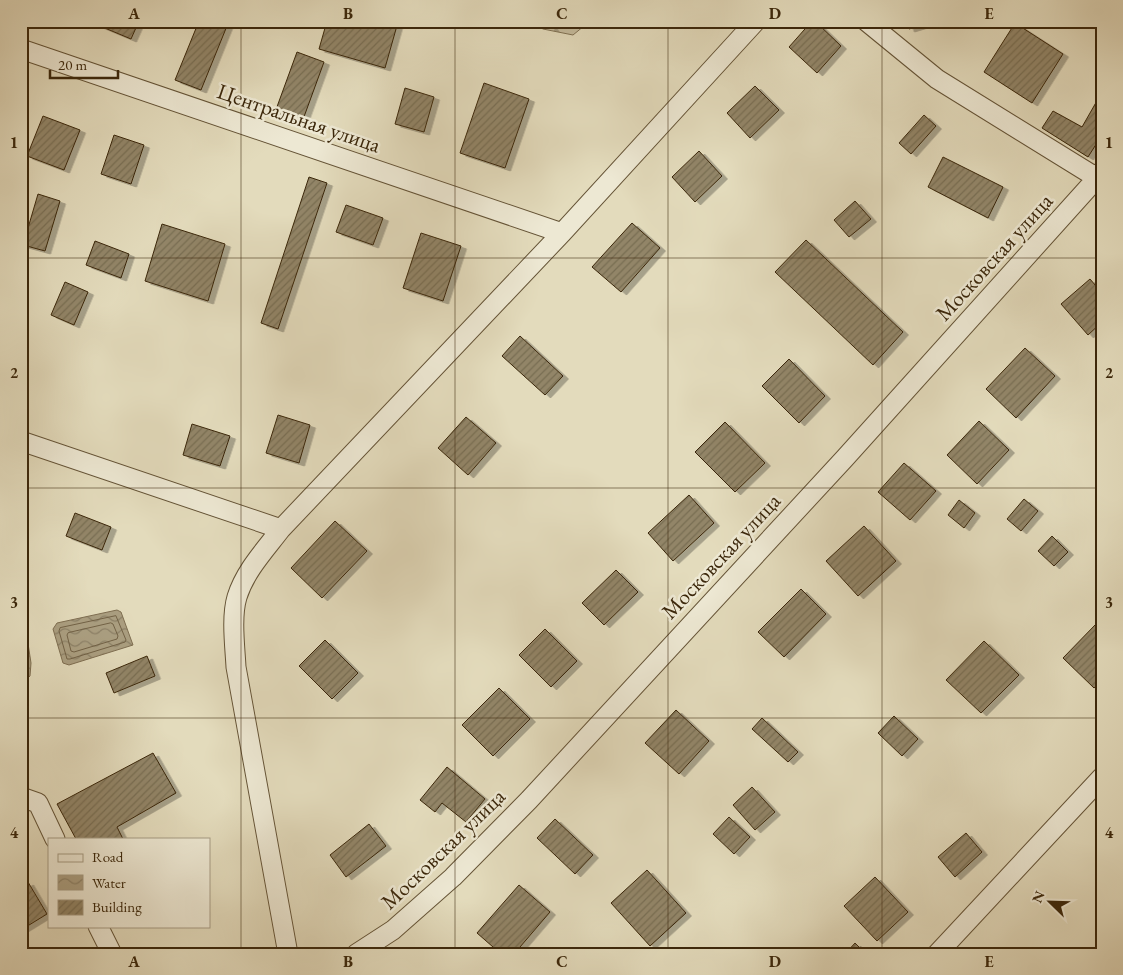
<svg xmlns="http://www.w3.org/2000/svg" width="1123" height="975" font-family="'EB Garamond',serif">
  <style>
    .forest { fill: url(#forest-firs); stroke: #807254 }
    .water { fill: url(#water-waves); stroke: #7e6e51 }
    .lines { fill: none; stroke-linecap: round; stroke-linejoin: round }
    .shore { stroke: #726246; stroke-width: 1 }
    .building { fill: url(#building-hatch); stroke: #3b270b; filter: url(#shadow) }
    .street-casing { stroke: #655437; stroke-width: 21 }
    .street { stroke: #ede8d3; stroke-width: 19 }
    .grid { fill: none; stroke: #3b270b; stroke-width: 1; stroke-opacity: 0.55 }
    .labels { text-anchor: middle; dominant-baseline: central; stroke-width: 5; stroke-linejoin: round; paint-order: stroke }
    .street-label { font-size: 22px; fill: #3b270b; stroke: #ede8d3 }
    .neatline { fill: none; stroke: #3b270b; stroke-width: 2 }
    .grid-label { font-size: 16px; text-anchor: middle; font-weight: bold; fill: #3b270b }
  </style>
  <defs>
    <pattern id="forest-firs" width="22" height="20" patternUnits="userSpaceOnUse" patternTransform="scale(1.25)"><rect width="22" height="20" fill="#c6bc9e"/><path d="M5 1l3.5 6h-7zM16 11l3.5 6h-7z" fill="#a2997f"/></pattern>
    <pattern id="water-waves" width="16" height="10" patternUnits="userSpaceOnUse" patternTransform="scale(1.25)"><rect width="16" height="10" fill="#aa9e80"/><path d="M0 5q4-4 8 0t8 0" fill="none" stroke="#8c8167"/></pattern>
    <pattern id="building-hatch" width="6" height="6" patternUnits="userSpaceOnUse" patternTransform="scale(1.25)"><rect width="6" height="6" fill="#928567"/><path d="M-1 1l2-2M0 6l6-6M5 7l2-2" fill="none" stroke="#786d53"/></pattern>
    <filter id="shadow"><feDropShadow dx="5.5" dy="3" stdDeviation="0" flood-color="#0004"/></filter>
  </defs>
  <rect width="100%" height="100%" fill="#e3dbbc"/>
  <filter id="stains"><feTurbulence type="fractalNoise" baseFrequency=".004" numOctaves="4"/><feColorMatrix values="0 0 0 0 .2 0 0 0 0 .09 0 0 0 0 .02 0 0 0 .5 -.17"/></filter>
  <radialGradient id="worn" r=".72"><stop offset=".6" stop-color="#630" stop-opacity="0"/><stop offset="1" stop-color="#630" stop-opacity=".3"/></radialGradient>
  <!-- forest -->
  <path class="forest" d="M530 21H590L573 35 543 29Z"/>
  <!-- water -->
  <path class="water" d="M117 610 121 612 133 645 69 665 63 663 53 629 57 623Z
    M21 630 27 637 31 663 30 676 28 678 21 680Z"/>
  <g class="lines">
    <!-- shore -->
    <path class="shore" d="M116 616 126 640 125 642 70 659H67L59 631 60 628Z
      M111 623 113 624 118 636 117 639 74 652 71 651 67 635 68 633Z"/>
  </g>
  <!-- building -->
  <path class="building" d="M88 21H139L131 39Z
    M199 21H229L201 90 175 80Z
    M327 21 398 22 385 68 319 49Z
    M812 21H815L841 46 817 73 789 47Z
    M906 21H936L909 29Z
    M1015 23 1063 54 1032 103 984 72Z
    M297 52 324 62 301 125 274 115Z
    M484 83 529 99 505 168 460 153Z
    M755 86 779 110 750 138 727 113Z
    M405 88 434 97 424 132 395 124Z
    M1102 92V135L1088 157 1042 128 1053 111 1082 127Z
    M924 115 936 126 911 154 899 143Z
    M43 116 80 130 64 170 27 156Z
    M114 135 144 145 131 184 101 174Z
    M699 151 722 176 695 202 672 177Z
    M943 157 1003 187 988 218 928 187Z
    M309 177 327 183 278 329 261 323Z
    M38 194 60 201 45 251 23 245Z
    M855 201 871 219 849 237 834 220Z
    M346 205 383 218 373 245 336 232Z
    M632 223 660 248 621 292 592 267Z
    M162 224 225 244 208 301 145 281Z
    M421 233 461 246 443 301 403 288Z
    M806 240 903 332 873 365 775 272Z
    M95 241 129 254 121 278 86 265Z
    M1090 279 1102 293V322L1088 335 1061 304Z
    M65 282 88 292 74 325 51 315Z
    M520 336 563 376 545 395 502 356Z
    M1025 348 1055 376 1016 418 986 389Z
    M789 359 825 396 799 423 762 386Z
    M278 415 310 425 299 463 266 453Z
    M466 417 496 443 468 475 438 448Z
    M979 421 1009 450 977 484 947 455Z
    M725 422 765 463 735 492 695 452Z
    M192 424 230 436 220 466 183 455Z
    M904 463 936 491 910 520 878 492Z
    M689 495 714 523 673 561 648 533Z
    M1024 499 1038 511 1021 531 1007 519Z
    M959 500 975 513 964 528 948 515Z
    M75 513 111 527 102 550 66 536Z
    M335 521 367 551 322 598 291 568Z
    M864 526 896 561 858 596 826 561Z
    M1052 536 1068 552 1054 566 1038 551Z
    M616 570 638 592 604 625 582 603Z
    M801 589 826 614 784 657 758 632Z
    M1096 624 1102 630V681L1094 688 1063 658Z
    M545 629 577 661 551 687 519 655Z
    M325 640 358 673 332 699 299 666Z
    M984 641 1019 675 981 713 946 680Z
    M147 656 155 676 114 693 106 673Z
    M499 688 530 719 493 756 462 725Z
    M676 710 709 741 679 774 645 743Z
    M894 716 918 739 902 756 878 733Z
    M762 718 798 752 788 762 752 729Z
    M153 753 176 793 117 827 123 839H76L57 804Z
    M447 767 485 799 466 822 442 803 435 812 420 800Z
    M752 787 775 812 755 830 733 805Z
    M729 817 750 837 734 854 713 834Z
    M555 819 593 855 575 874 537 838Z
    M369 824 386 846 346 877 330 855Z
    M966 833 982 852 955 877 938 857Z
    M647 870 686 913 650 946 611 903Z
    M875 877 908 912 877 941 844 906Z
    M28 882 47 914 21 930V886Z
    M519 885 550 912 514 954H501L477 933Z
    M855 943 866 954H845Z"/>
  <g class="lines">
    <!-- street casing -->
    <g class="street-casing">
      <path id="street" d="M866 21 937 79 1102 181
        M21 49 562 233
        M21 441 281 529
        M21 797 38 803 55 839
        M98 926 112 954
        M288 954 236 667C235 647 231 617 237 597 245 571 265 550 281 529L562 233 756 21
        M356 954 393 930 453 877 529 800 845 458 1097 178 1102 171
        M937 954 1102 777"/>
    </g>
    <!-- street -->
    <use href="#street" class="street"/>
  </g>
  <!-- grid -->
  <path class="grid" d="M241 21V954M455 21V954M668 21V954M882 21V954M21 258H1102M21 488H1102M21 718H1102"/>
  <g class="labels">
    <!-- street labels -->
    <g class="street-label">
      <text transform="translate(299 118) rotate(19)">Центральная улица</text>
      <text transform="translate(994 257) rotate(-48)">Московская улица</text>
      <text transform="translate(721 556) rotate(-47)">Московская улица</text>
      <text transform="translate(443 849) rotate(-44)">Московская улица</text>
    </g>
  </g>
  <!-- margin -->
  <rect width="1123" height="975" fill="none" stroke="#e3dbbc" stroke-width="55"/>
  <!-- legend -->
  <rect x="48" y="838" width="162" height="90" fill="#ede8d3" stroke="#a69b83"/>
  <rect x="58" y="854" width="25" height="8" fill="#ede8d3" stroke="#a69b83"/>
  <text x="92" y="862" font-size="15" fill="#3b270b">Road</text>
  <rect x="58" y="875" width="25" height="15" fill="url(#water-waves)" stroke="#a69b83"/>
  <text x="92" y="888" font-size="15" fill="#3b270b">Water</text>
  <rect x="58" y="900" width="25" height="15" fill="url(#building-hatch)" stroke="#a69b83"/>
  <text x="92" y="912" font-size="15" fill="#3b270b">Building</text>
  <!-- north arrow -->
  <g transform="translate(1050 902) rotate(293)" stroke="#ede8d3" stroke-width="4" paint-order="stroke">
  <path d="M0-4L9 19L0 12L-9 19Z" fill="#3b270b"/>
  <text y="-8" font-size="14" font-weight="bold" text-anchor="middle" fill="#3b270b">N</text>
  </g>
  <!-- scale -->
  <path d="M50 70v8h68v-8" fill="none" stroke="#3b270b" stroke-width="2.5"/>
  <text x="58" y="70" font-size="15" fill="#3b270b" stroke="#ede8d3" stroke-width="4" paint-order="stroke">20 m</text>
  <rect x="28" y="28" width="1068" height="920" class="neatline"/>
  <g class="grid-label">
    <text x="134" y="19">A</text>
    <text x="348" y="19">B</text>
    <text x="562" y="19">C</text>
    <text x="775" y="19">D</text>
    <text x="989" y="19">E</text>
    <text x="14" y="148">1</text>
    <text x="1109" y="148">1</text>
    <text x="14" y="378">2</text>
    <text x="1109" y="378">2</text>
    <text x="14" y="608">3</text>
    <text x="1109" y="608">3</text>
    <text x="14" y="838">4</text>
    <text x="1109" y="838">4</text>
    <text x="134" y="967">A</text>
    <text x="348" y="967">B</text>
    <text x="562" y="967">C</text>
    <text x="775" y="967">D</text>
    <text x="989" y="967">E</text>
  </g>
  <rect width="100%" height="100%" filter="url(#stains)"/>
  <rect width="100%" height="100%" fill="url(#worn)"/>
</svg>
